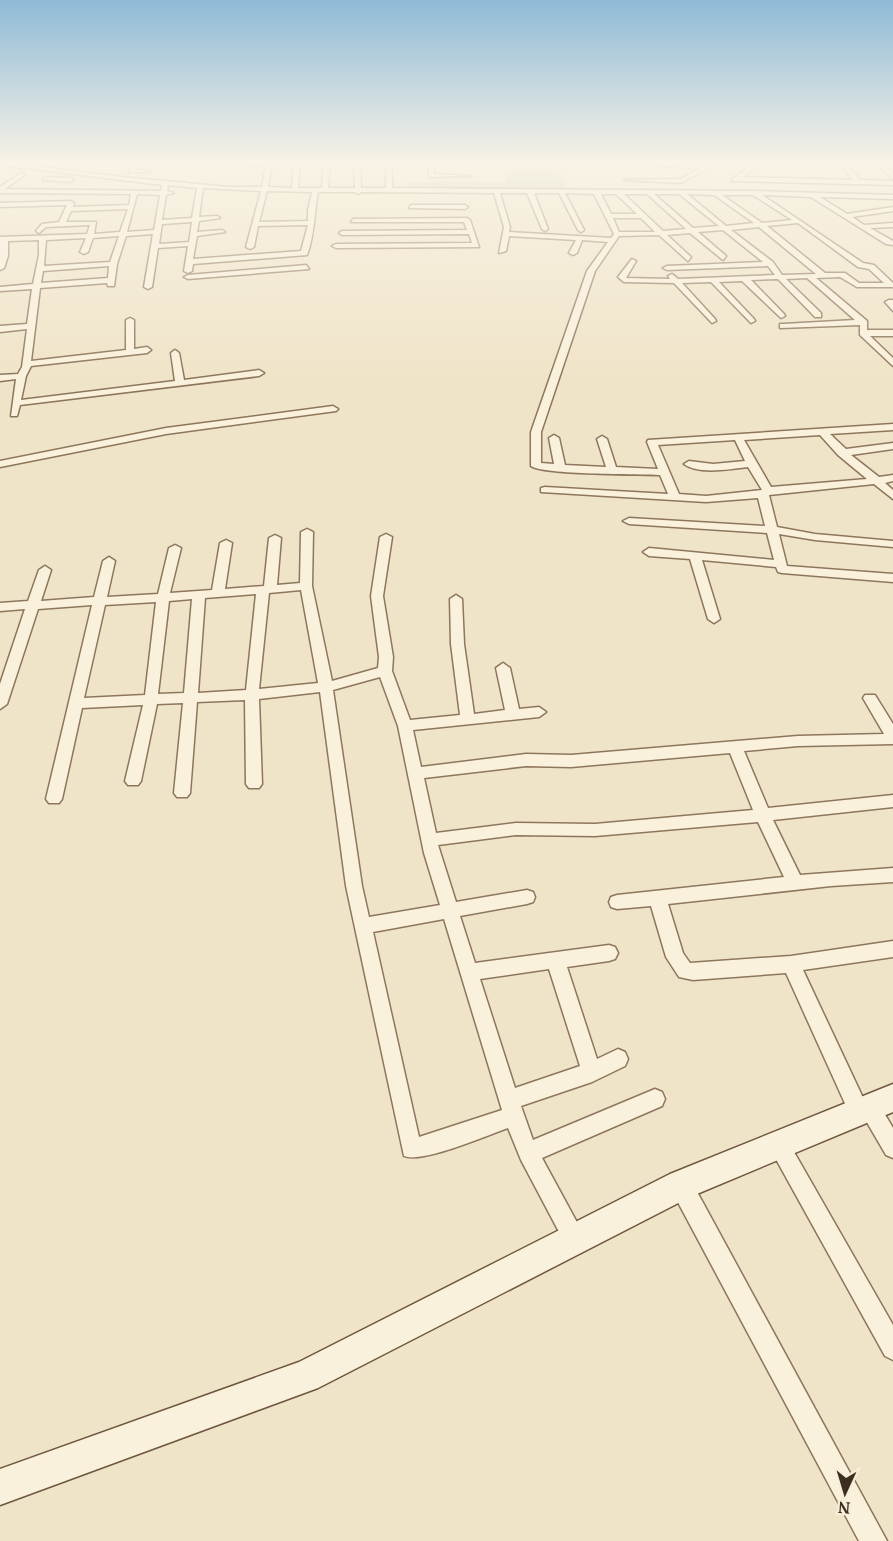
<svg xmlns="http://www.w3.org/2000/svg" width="893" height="1541" font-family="'PT Serif',serif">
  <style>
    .green { fill: #c9cf9b }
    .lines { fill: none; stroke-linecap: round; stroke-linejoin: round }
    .street-casing { stroke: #8d765c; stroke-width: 3 }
    .secondary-casing { stroke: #6f573f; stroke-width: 3 }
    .street { fill: #faf1dc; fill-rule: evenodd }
    .secondary { fill: #faf1dc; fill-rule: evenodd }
  </style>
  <rect width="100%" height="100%" fill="#f0e4c8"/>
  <!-- green -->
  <path class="green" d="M502 162H557L568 190 408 189 409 182H506Z"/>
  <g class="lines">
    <!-- street casing -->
    <g class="street-casing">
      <path id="street" d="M0 162 122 177 229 187H262L266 166 157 163 269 162 272 164 268 187 292 188 294 162H300L298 188H322L324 162H330L328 188H355L354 162H360L361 188H386V162H392V188L754 191 893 195V199L820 197 847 214 893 207V211L852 217 864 225 893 223V227L870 228 893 241V245L886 244 811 197 762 195 863 263 874 265 893 283V287H857L840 277 816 278 867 321V330H893V336H870L893 358V366L860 335V325L780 328V324H783L855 320 807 278 786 279 821 313V317H815L778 279 751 280 784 314 785 316 781 318 742 281 719 282 754 319 755 321 751 323 711 282 682 283 715 319 716 321 712 323 674 283 624 282 618 277 632 259 636 261 626 278 670 279 668 276 672 274 678 279 775 275 768 266 667 270 663 268 667 266 763 262 723 230 698 232 726 256 723 260 690 233 667 235 691 257 688 261 659 235 619 236 595 271 541 432V463L554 464 549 438 554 435 559 438 565 465 606 467 597 439 602 436 607 439 616 467 658 469 647 442 648 440 893 424V430L830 434 846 449 893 443V449L851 455 879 477 893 475V481L885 483 893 490V499L874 484 769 495 777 527 815 534 893 541V547L815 540 779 534 787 566 893 574V582L782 573 778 572 776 567 702 560 720 619 714 623 708 619 690 559 649 556 643 552 649 548 774 560 767 533 629 524 623 521 629 518 765 526 758 498 706 502 541 492V488L545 487 668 494 660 475C639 474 543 475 531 466V432L587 271 608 242 582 240 577 253 573 255 569 253 576 240 509 236 506 251 499 253 504 227 494 193 361 192 358 194 355 192H318C314 213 315 234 307 255L193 264 192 271 188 273 184 271 188 246 158 248 152 287 148 289 144 287 153 234 126 236 117 264 114 286H108L107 283 40 288 31 361 126 350V320L130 318 134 320V349L147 347 151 350 147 353 31 366 26 376 21 400 175 381 171 353 175 350 179 353 184 380 259 370 264 373 259 376 20 405 17 416H11L16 379 0 381V375L18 374 22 367 27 329 0 332V326L27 324 32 289 0 291V287L33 284 39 255V240L8 241V256L4 268 0 270V237L87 234 90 225 46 227 39 233 36 231 42 224 59 222 67 205 0 207V203L71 201 74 203 73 207 129 205 131 194 0 193V187L22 172 24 175 5 189 161 191 162 185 0 165ZM168 185 197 188 192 218 162 220 166 195 174 193 167 191ZM203 188 261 191 246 247 250 249 254 247 258 226 308 225 301 251 193 259 197 236 225 232 222 230 197 232 199 221 220 218 217 216 199 217ZM267 191 312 192 308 210V221L259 222ZM500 193H527L542 229 545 231 548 229 534 193H559L578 230 581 232 584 230 565 193 594 194 614 234 611 238 509 232 510 227ZM137 194 160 195 154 230 127 232ZM601 194H616L637 214H611ZM624 194H647L686 229 663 231ZM654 194H679L719 226 693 228ZM687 194 714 195 754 223 726 226ZM722 195H753L792 220 762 223ZM128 209 120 232 94 234 96 222H66L71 211ZM613 218H641L655 232H619ZM192 222 189 242 159 244 162 224ZM798 223 858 267 869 269 884 283H859L845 273H825L767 226ZM759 227 816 274 782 275 773 262 731 230ZM119 236 110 262 44 266 46 240 86 238 80 252 84 254 88 252 93 238ZM109 266 108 278 41 283 43 271ZM820 435 838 455 867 479 771 487 744 440ZM735 440 745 461 713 464 689 461 684 464C699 475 730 469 748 467L762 490 706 496 679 494 658 445Z
        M132 162H138L135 169 150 172H129Z
        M428 162H434V174L471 176 429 177Z
        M712 162H719L681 183 624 180 680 179 701 168 616 164H707Z
        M758 162H765L742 177 853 180 839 162H845L860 180 893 181V185L732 181 733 178Z
        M876 162H882L893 173V179Z
        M45 177 71 178 74 180 71 182 43 180Z
        M411 205H465L468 207 465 209 409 208Z
        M467 218 470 220 479 247 336 248 332 246 336 244 472 243 469 234 342 235 339 233 342 231 467 230 464 222H351L353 219Z
        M306 265 309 269 188 279 184 277 188 275Z
        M889 300H893V311L885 302Z
        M333 406 338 409 336 411 166 434 0 467V461L166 428Z
        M307 529 313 532 312 586 332 681 378 668 379 657 371 596 380 537 386 534 392 537 383 596 393 657 392 671 410 720 460 715 451 644 450 599 456 595 462 599 464 644 474 714 505 710 496 668 503 663 510 668 519 709 539 707 546 712 539 717 413 730 421 767 526 754 571 755 798 736 884 734 863 698 865 695H875L893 724V744L798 746 744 751 768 808 893 795V807L773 820 800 875 893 868V882L831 886 668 904 683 953 690 963 791 956 893 941V957L803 970 864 1100 870 1098 877 1101 893 1128V1158L886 1155 865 1119 859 1122 852 1119 786 973 693 980 679 977 666 957 651 906 617 909 611 907 609 902 611 897 617 895 784 877 758 822 595 836 516 835 438 845 456 902 527 890 533 892 535 897 533 902 527 904 460 916 475 963 609 945 615 947 618 953 615 959 609 961 567 967 597 1059 618 1049 625 1052 628 1059 625 1066 592 1082 521 1106 533 1140 655 1089 662 1092 665 1099 662 1106 542 1158 586 1239 583 1247 575 1250 567 1247 521 1160 508 1128C488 1135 421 1164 404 1156L346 886 320 692 259 699 262 784 259 788H249L246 784 245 700 197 702 190 793 187 797H177L174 793 183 703 157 704 141 781 138 785H128L125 781 143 705 82 708 62 799 59 803H49L46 799 92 605 38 609 7 704 0 709V684L25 609 0 611V603L28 601 39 570 45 566 51 570 41 601 94 597 103 561 109 557 115 561 107 597 158 594 169 548 175 545 181 548 170 593 212 590 220 543 226 540 232 543 225 589 264 586 269 538 275 535 281 538 277 585 300 583 301 532ZM301 590 318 683 259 689 269 593ZM256 594 246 690 198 693 205 598ZM192 599 184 693 158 694 169 601ZM156 602 145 695 84 698 105 605ZM380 677 398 726 424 853 440 905 369 917 362 886 333 690ZM730 753 753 810 595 824 516 823 436 833 424 778 526 766 571 767ZM444 919 502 1110 419 1137 373 932ZM549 969 580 1066 515 1088 480 979Z
        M779 1135 786 1138 893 1325V1360L885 1356 772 1152 769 1145 772 1138Z
        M681 1174 689 1177 887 1541H859L673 1193 670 1185 673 1177Z"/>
    </g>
    <!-- secondary casing -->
    <g class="secondary-casing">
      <path id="secondary" d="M893 1084V1112L692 1196 318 1388 0 1505V1469L299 1362 670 1174Z"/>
    </g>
    <!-- street -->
    <use href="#street" class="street"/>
    <!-- secondary -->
    <use href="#secondary" class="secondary"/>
  </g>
  <!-- sky -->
  <linearGradient id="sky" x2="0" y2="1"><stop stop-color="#8fbad6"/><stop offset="0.43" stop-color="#f8f3e6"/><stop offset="1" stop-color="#f8f3e6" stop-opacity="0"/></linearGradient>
  <rect width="893" height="378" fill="url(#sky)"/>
  <!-- north arrow -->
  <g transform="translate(845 1493) rotate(184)" stroke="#f7eed8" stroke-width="4.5" paint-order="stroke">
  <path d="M0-4.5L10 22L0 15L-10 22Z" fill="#3d2e20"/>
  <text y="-9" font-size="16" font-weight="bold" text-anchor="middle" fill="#3d2e20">N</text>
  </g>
</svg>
